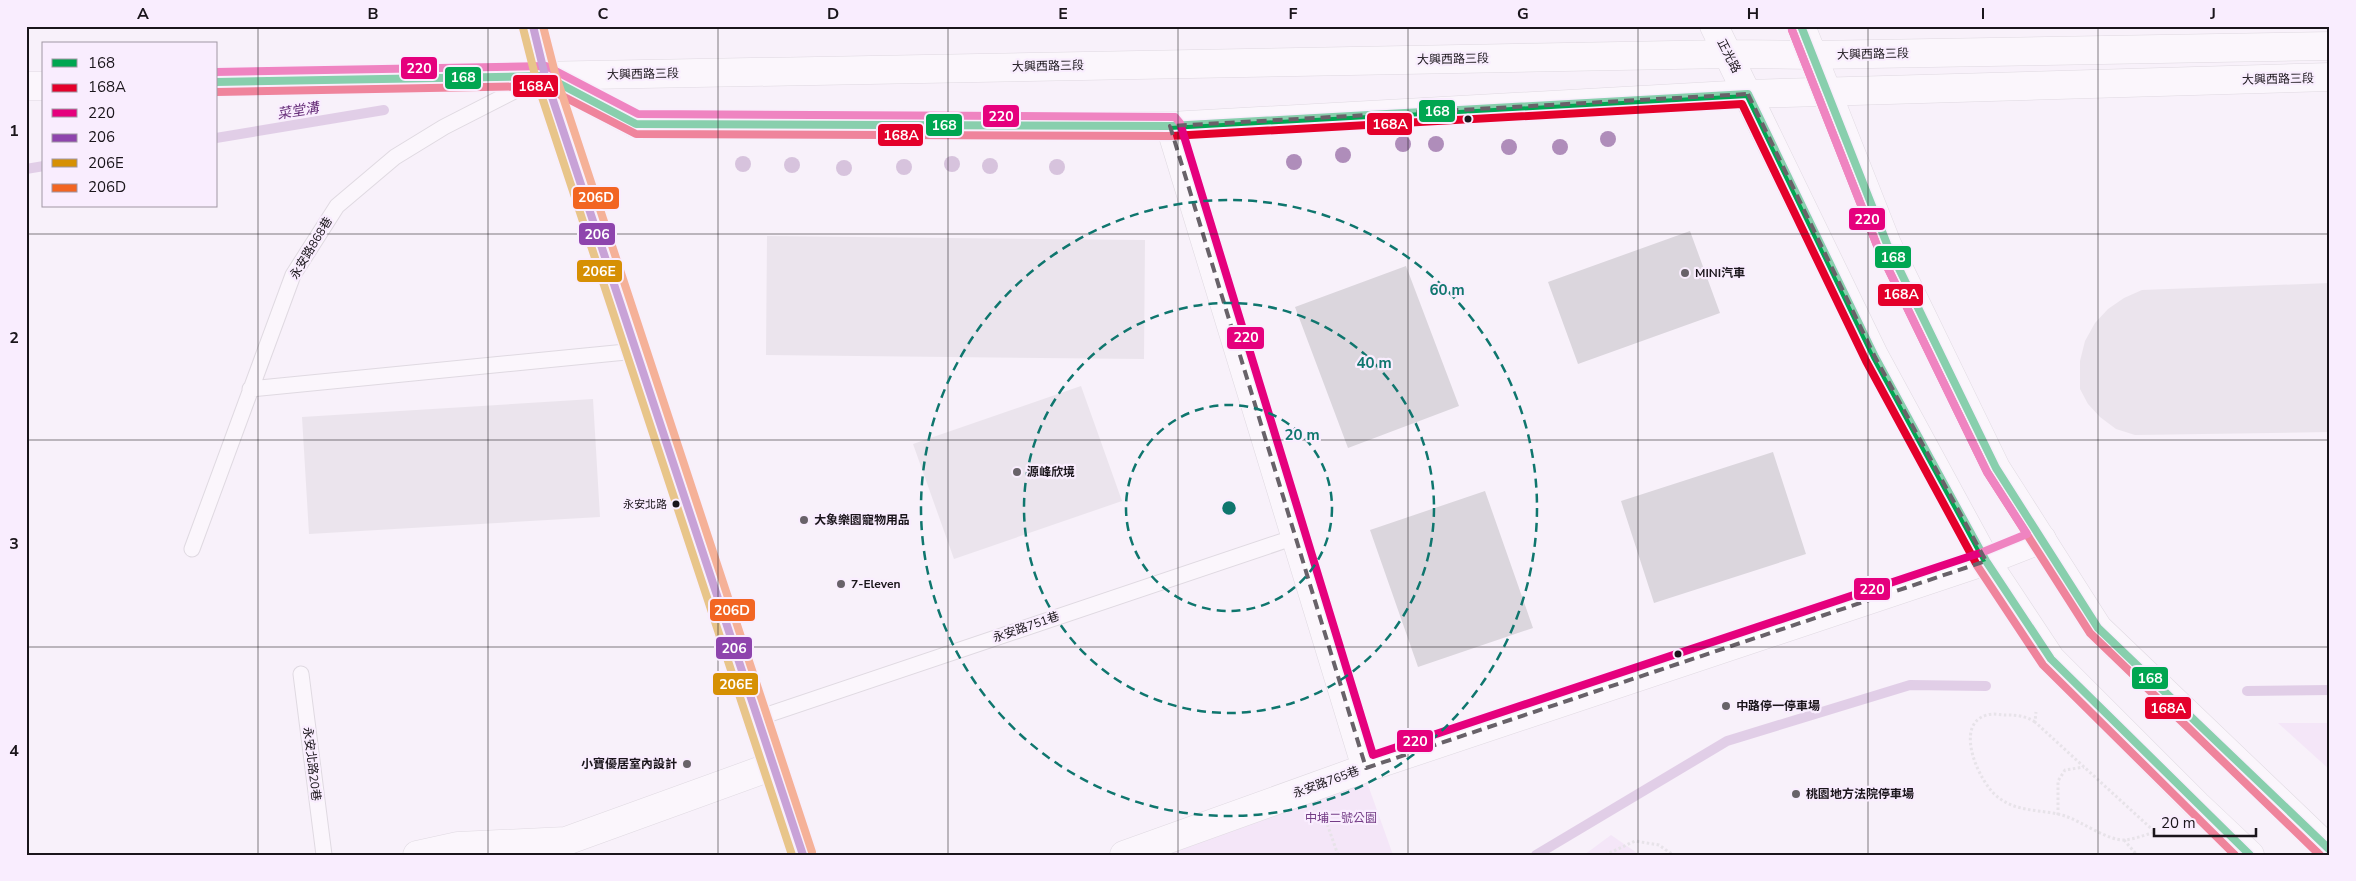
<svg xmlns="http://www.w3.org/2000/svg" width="2356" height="881" font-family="'Nunito Sans','Noto Sans TC',sans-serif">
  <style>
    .green { fill: #efdaf5 }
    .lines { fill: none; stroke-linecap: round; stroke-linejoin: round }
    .stream { stroke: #c6a5d1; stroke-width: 10 }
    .building { fill: #dbd6dd }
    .lane-casing { stroke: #c2bdc4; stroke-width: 17 }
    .street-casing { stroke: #c2bdc4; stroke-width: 29 }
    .secondary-casing { stroke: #c2bdc4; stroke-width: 29 }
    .path { stroke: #d3d2d4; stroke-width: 3; stroke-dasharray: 2.5 2.5; stroke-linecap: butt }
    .lane { stroke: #fefdfe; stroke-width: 15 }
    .street { stroke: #fefdfe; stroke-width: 28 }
    .secondary { stroke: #fefdfe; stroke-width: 28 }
    .bus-1-casing { stroke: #f9edfe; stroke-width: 11 }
    .bus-2-casing { stroke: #f9edfe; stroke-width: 11 }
    .bus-3-casing { stroke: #f9edfe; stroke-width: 11 }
    .bus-4-casing { stroke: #f9edfe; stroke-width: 11 }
    .bus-5-casing { stroke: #f9edfe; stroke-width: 11 }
    .bus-6-casing { stroke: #f9edfe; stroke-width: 11 }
    .bus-1 { stroke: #00a651; stroke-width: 8 }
    .bus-2 { stroke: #e4002b; stroke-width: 8 }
    .bus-3 { stroke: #e5007d; stroke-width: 8 }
    .bus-4 { stroke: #8e44ad; stroke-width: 8 }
    .bus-5 { stroke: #d69004; stroke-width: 8 }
    .bus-6 { stroke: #f26522; stroke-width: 8 }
    .tree { fill: #af8dba }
    .marked { fill: none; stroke: #686269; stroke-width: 4; stroke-dasharray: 10 6; stroke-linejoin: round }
    .grid { fill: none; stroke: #1a151b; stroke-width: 1; stroke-opacity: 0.55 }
    .ring { fill: none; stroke: #0f766e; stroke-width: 2.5; stroke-dasharray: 9 6 }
    .bus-dot { fill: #1a151b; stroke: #f9edfe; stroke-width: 2 }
    .poi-dot { fill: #686269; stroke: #f9edfe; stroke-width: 2 }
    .labels { text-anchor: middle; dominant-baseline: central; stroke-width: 4.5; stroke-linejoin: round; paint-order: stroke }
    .bus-label { font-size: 11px; fill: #1a151b; stroke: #f9edfe; text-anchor: end }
    .street-label { font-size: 12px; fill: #1a151b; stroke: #f9edfe }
    .poi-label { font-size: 12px; font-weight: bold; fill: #1a151b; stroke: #f9edfe; text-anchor: start }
    .park-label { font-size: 12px; fill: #743c86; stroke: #f9edfe }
    .water-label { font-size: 14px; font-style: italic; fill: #6b347d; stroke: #f9edfe }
    .centre { fill: #0f766e; stroke: #f9edfe; stroke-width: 2.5 }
    .ring-label { font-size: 15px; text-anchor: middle; font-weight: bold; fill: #0f766e; stroke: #f9edfe; stroke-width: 4.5; stroke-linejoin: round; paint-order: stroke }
    .line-badge { stroke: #f9edfe; stroke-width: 2 }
    .badge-label { font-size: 14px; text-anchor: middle; font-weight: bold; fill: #fff }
    .neatline { fill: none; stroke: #1a151b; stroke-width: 2 }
    .grid-label { font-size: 16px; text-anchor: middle; font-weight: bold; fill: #1a151b }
  </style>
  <rect width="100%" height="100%" fill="#f8f1fa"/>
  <!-- green -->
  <path class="green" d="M2278 723H2330V770Z
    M1363 771 1393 855H1133Z
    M1611 835 1640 855H1584Z"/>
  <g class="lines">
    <!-- stream -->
    <path class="stream" d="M216 138 384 110
      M26 169 44 166
      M2247 691 2330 690
      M1536 855 1727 741 1910 685 1986 686"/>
  </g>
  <!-- building -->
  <path class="building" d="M1690 231 1720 313 1578 364 1548 282Z
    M767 236 1145 240 1144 359 766 355Z
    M1406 266 1459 406 1348 448 1295 307Z
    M2330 283V432L2135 435 2116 429 2100 417 2088 404 2080 389V361L2085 341 2095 323 2108 309 2124 298 2142 290Z
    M1081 386 1122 501 954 559 913 444Z
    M593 399 600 517 309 534 302 417Z
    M1773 452 1806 554 1654 603 1621 501Z
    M1485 491 1533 628 1418 667 1370 530Z"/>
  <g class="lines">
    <!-- lane casing -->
    <g class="lane-casing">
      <path id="lane" d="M250 389 636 351
        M192 549 293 275 337 206 395 157 444 127 534 81
        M301 674 324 855
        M758 718 1295 537"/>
    </g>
    <!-- street casing -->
    <g class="street-casing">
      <path id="street" d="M545 76 636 124 1170 126 1748 94 2330 77
        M1170 126 1366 768
        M417 855 458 846 566 841 773 766
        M1124 855 1366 768 1986 561 2042 539"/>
    </g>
    <!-- secondary casing -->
    <g class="secondary-casing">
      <path id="secondary" d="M533 26 545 76 803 855
        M1714 26 1875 357 1986 561 2008 594 2051 659 2197 805 2250 855
        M1801 26 1887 244 1996 468 2098 628 2330 850
        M216 82 1728 54 1813 55 2330 46
        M26 86H44"/>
    </g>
    <!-- path -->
    <path class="path" d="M2035 722C2026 716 2017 715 2006 715 2001 715 1993 713 1987 715 1952 724 1980 785 1999 798 2019 813 2043 809 2065 816 2081 821 2108 841 2125 840 2135 839 2145 835 2155 832L2035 722 2036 712
      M1324 815 1338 855
      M2058 815V781L2065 770 2084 767
      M2124 840 2137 855
      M1605 855 1635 841 1659 845 1673 855"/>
    <!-- lane -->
    <use href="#lane" class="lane"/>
    <!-- street -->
    <use href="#street" class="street"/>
    <!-- secondary -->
    <use href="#secondary" class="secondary"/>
    <!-- bus-1 casing -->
    <g class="bus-1-casing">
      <path id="bus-1" d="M1801 26 1887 244 1996 468 2098 628 2330 850
        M216 82 545 76 636 124 1170 126 1748 94 1875 357 1986 561 2051 659 2250 855"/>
    </g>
    <!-- bus-2 casing -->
    <g class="bus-2-casing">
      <path id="bus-2" d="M1792 30 1878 248 1987 472 2090 633 2320 855
        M216 92 543 86 636 134 1171 136 1742 104 1866 361 1978 567 2043 665 2235 855"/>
    </g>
    <!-- bus-3 casing -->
    <g class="bus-3-casing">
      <path id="bus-3" d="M216 72 546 66 638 114 1175 117 1180 123 1373 755 1983 552 2027 534 1987 472 1878 248 1792 30"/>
    </g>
    <!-- bus-4 casing -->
    <g class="bus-4-casing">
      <path id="bus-4" d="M533 26 545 76 803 855"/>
    </g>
    <!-- bus-5 casing -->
    <g class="bus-5-casing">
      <path id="bus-5" d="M523 28 536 79 792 855"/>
    </g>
    <!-- bus-6 casing -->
    <g class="bus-6-casing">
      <path id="bus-6" d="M543 26 555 73 812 852"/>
    </g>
    <!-- bus-1 -->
    <use href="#bus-1" class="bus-1"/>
    <!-- bus-2 -->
    <use href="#bus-2" class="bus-2"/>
    <!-- bus-3 -->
    <use href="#bus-3" class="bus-3"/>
    <!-- bus-4 -->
    <use href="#bus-4" class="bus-4"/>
    <!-- bus-5 -->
    <use href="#bus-5" class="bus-5"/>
    <!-- bus-6 -->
    <use href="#bus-6" class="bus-6"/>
  </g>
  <!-- trees -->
  <g class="tree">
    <circle cx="1608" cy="139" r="8"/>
    <circle cx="1403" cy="144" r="8"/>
    <circle cx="1436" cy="144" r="8"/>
    <circle cx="1509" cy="147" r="8"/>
    <circle cx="1560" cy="147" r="8"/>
    <circle cx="1343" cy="155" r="8"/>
    <circle cx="1294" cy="162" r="8"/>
    <circle cx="743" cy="164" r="8"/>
    <circle cx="952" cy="164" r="8"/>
    <circle cx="792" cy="165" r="8"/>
    <circle cx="990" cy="166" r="8"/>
    <circle cx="904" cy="167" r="8"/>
    <circle cx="1057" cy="167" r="8"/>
    <circle cx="844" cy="168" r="8"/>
  </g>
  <!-- marked area -->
  <path d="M0 0H2356V881H0ZM1748 94 1875 357 1986 561 1366 768 1170 126Z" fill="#f8f1fa" fill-opacity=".55" fill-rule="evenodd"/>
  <path class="marked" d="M1748 94 1875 357 1986 561 1366 768 1170 126Z"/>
  <!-- grid -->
  <path class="grid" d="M258 26V855M488 26V855M718 26V855M948 26V855M1178 26V855M1408 26V855M1638 26V855M1868 26V855M2098 26V855M26 234H2330M26 440H2330M26 647H2330"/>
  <!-- distance rings -->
  <g class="ring">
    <circle cx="1229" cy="508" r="103"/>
    <circle cx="1229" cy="508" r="205"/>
    <circle cx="1229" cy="508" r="308"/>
  </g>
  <!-- markers -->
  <g class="bus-dot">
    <circle cx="1468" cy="119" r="4.5"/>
    <circle cx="676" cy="504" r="4.5"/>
    <circle cx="1678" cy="654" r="4.5"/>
  </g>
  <g class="poi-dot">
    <circle cx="1685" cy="273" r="5"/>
    <circle cx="1017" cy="472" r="5"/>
    <circle cx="804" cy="520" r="5"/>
    <circle cx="841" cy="584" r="5"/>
    <circle cx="1726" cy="706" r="5"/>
    <circle cx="687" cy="764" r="5"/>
    <circle cx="1796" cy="794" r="5"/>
  </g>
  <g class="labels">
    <!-- bus labels -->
    <g class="bus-label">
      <text x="667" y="504">永安北路</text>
    </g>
    <!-- street labels -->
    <g class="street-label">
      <text transform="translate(1873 54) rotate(-1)">大興西路三段</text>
      <text transform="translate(1729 56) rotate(63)">正光路</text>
      <text transform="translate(1453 59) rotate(-1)">大興西路三段</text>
      <text transform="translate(1048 66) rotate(-1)">大興西路三段</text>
      <text transform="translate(643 74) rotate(-1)">大興西路三段</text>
      <text transform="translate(2278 79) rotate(-1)">大興西路三段</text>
      <text transform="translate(311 248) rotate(-59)">永安路868巷</text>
      <text transform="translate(1026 627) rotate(-19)">永安路751巷</text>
      <text transform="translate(312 764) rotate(83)">永安北路20巷</text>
      <text transform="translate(1326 782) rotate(-20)">永安路765巷</text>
    </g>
    <!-- poi labels -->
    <g class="poi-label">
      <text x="1695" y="273">MINI汽車</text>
      <text x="1027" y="472">源峰欣境</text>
      <text x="814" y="520">大象樂園寵物用品</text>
      <text x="851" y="584">7-Eleven</text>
      <text x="1736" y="706">中路停一停車場</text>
      <text x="677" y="764" text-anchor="end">小寶優居室內設計</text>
      <text x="1806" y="794">桃園地方法院停車場</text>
    </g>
    <!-- park labels -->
    <g class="park-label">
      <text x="1341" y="818">中埔二號公園</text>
    </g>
    <!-- water labels -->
    <g class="water-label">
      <text transform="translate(298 111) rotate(-9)">菜堂溝</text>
    </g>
  </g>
  <circle cx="1229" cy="508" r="8" class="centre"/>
  <g class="ring-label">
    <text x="1447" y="295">60 m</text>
    <text x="1374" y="368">40 m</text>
    <text x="1302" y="440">20 m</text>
  </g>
  <g class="line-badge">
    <rect x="400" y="56" width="38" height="24" rx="5" fill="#e5007d"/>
    <rect x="444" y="66" width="38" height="24" rx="5" fill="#00a651"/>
    <rect x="512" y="74" width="47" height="24" rx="5" fill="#e4002b"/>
    <rect x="1418" y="99" width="38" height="24" rx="5" fill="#00a651"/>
    <rect x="982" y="104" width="38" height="24" rx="5" fill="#e5007d"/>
    <rect x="1366" y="112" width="47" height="24" rx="5" fill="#e4002b"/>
    <rect x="925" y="113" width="38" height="24" rx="5" fill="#00a651"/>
    <rect x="877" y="123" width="47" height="24" rx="5" fill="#e4002b"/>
    <rect x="572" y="186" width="48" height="24" rx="5" fill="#f26522"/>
    <rect x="1848" y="207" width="38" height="24" rx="5" fill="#e5007d"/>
    <rect x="578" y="222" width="38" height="24" rx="5" fill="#8e44ad"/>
    <rect x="1874" y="245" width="38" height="24" rx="5" fill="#00a651"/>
    <rect x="576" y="259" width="47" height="24" rx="5" fill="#d69004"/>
    <rect x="1877" y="283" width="47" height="24" rx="5" fill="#e4002b"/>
    <rect x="1226" y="326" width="39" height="24" rx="5" fill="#e5007d"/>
    <rect x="1853" y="577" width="38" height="24" rx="5" fill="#e5007d"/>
    <rect x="709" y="598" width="47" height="24" rx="5" fill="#f26522"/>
    <rect x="715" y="636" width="38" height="24" rx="5" fill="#8e44ad"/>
    <rect x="2131" y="666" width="38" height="24" rx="5" fill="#00a651"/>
    <rect x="712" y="672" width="47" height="24" rx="5" fill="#d69004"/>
    <rect x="2144" y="696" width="48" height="24" rx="5" fill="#e4002b"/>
    <rect x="1396" y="729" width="38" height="24" rx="5" fill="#e5007d"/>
  </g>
  <g class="badge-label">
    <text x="419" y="73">220</text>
    <text x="463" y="82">168</text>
    <text x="536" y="91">168A</text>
    <text x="1437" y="116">168</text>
    <text x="1001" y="121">220</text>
    <text x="1390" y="129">168A</text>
    <text x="944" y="130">168</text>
    <text x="901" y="140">168A</text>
    <text x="596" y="202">206D</text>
    <text x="1867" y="224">220</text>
    <text x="597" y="239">206</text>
    <text x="1893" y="262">168</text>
    <text x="599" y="276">206E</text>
    <text x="1901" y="299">168A</text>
    <text x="1246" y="342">220</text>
    <text x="1872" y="594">220</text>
    <text x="732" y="615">206D</text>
    <text x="734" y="653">206</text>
    <text x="2150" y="683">168</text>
    <text x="736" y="689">206E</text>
    <text x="2168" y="713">168A</text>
    <text x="1415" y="746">220</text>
  </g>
  <!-- border -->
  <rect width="2356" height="881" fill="none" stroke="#f9edfe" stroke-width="55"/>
  <!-- legend -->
  <rect x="42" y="42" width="175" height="165" fill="#f9edfe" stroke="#a097a3"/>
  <rect x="52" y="59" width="25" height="8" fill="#00a651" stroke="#a097a3"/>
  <text x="88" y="68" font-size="15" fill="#1a151b">168</text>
  <rect x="52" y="84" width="25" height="8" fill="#e4002b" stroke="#a097a3"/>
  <text x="88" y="92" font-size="15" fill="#1a151b">168A</text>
  <rect x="52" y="109" width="25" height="8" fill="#e5007d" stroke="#a097a3"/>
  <text x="88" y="118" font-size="15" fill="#1a151b">220</text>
  <rect x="52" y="134" width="25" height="8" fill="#8e44ad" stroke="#a097a3"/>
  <text x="88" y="142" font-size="15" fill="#1a151b">206</text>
  <rect x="52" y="159" width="25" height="8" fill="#d69004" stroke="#a097a3"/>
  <text x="88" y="168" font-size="15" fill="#1a151b">206E</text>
  <rect x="52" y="184" width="25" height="8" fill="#f26522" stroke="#a097a3"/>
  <text x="88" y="192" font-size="15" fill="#1a151b">206D</text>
  <!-- scale -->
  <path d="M2154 828v8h102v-8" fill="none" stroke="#1a151b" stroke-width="2.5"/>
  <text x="2161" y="828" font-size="15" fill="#1a151b" stroke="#f9edfe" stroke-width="4" paint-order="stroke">20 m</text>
  <rect x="28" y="28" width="2300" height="826" class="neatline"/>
  <g class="grid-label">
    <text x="143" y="19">A</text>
    <text x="373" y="19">B</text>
    <text x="603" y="19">C</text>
    <text x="833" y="19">D</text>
    <text x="1063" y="19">E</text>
    <text x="1293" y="19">F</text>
    <text x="1523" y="19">G</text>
    <text x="1753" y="19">H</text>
    <text x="1983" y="19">I</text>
    <text x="2213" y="19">J</text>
    <text x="14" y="136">1</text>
    <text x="14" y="343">2</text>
    <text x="14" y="549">3</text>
    <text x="14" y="756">4</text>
  </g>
</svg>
